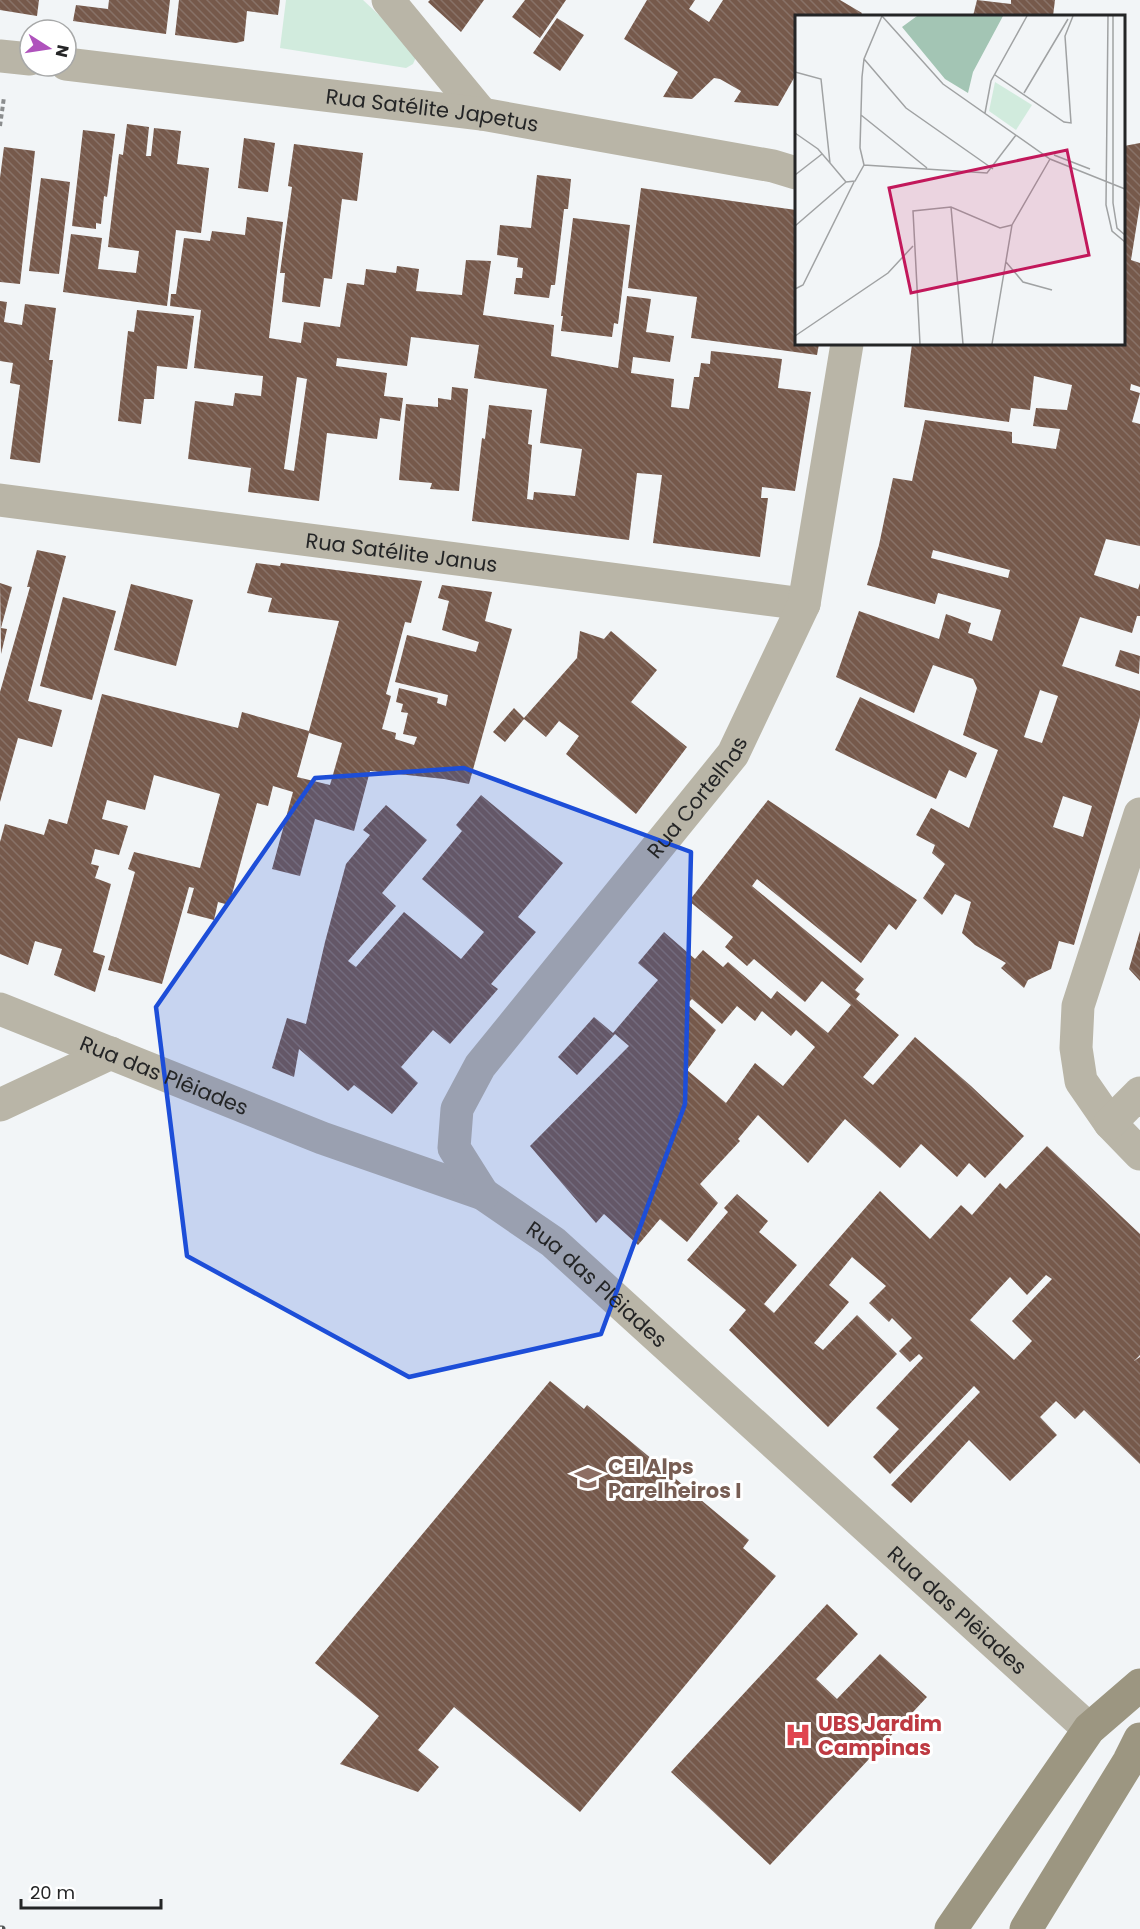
<svg xmlns="http://www.w3.org/2000/svg" width="1140" height="1929" font-family="Poppins,sans-serif">
  <style>
    .park { fill: #d1ebdd }
    .building { fill: url(#building-back-hatch); fill-rule: evenodd }
    .lines { fill: none; stroke-linecap: round; stroke-linejoin: round }
    .path { stroke: #8b8d8e; stroke-width: 4; stroke-dasharray: 4.5 3; stroke-linecap: butt }
    .minor { stroke: #b9b5a7; stroke-width: 33 }
    .secondary { stroke: #9c9681; stroke-width: 33 }
    .rail-casing { stroke: #535556; stroke-width: 7 }
    .rail { stroke: #fff; stroke-width: 4.5; stroke-dasharray: 14; stroke-linecap: butt }
    .marked { fill: #1d4ed8; fill-opacity: 0.2; stroke: #1d4ed8; stroke-width: 4.5; stroke-linejoin: round }
    .labels { text-anchor: middle; dominant-baseline: central; stroke-width: 6; stroke-linejoin: round; paint-order: stroke }
    .street-label { font-size: 21px; fill: #242526; stroke: #fff }
    .education-label { font-size: 21px; font-weight: bold; fill: #785e54; stroke: #fff; text-anchor: start }
    .health-label { font-size: 21px; font-weight: bold; fill: #be3a42; stroke: #fff; text-anchor: start }
    .inset-road { fill: none; stroke: #a0a2a3; stroke-width: 1.5 }
    .view { fill: #c2185b; fill-opacity: 0.15; stroke: #c2185b; stroke-width: 3 }
    .inset-edge { fill: none; stroke: #242526; stroke-width: 3 }
  </style>
  <defs>
    <pattern id="building-back-hatch" width="6" height="6" patternUnits="userSpaceOnUse" patternTransform="scale(1.5)"><rect width="6" height="6" fill="#76594b"/><path d="M-1 5l2 2M0 0l6 6M5-1l2 2" fill="none" stroke="#887268"/></pattern>
  </defs>
  <rect width="100%" height="100%" fill="#f2f5f7"/>
  <!-- park -->
  <path class="park" d="M286 0H363L412 46 417 55 413 64 406 68 280 48Z"/>
  <!-- building -->
  <path class="building" d="M0 0H39L37 16 0 10Z
    M109 0H170L166 34 73 21 76 5 108 9Z
    M179 0H280L278 15 247 11 244 41 236 43 175 35Z
    M430 0H484L461 32 428 2Z
    M525 0H566L540 38 512 17Z
    M647 0H695L689 9 709 22 723 0H840L862 13 860 16H796V79L794 78 778 106 734 102 741 91 720 79 714 78 692 99 663 97 678 72 624 39Z
    M977 0 1011 4V0H1055L1053 16H973Z
    M557 18 584 35 560 71 533 53Z
    M127 124 149 127 146 156H151L154 128 181 131 177 164 209 168 201 233 176 230 167 306 63 292 71 234 102 238 98 269 136 273 139 251 108 247 119 154 123 155Z
    M83 130 115 134 107 197 104 196 101 224 96 223V229L72 226Z
    M244 138 275 143 268 192 238 188Z
    M1140 143V204L1131 260 1140 263V387L1131 384 1130 390 1140 393 1132 422 1140 424V546L1106 539 1094 575 1138 589 1140 583V616H1137L1132 633 1080 617 1062 666 1140 691V717L1074 945 1059 941 1051 969 1028 980 1024 988 1001 968 1006 963 975 945 962 933 971 902 955 894 942 915 923 898 945 864 932 853 935 845 916 835 931 808 969 828 998 750 963 735 977 688 973 679 933 665 914 713 836 677 859 611 939 639 946 614 971 623 968 633 992 641 1001 610 938 593 935 604 867 585 879 545 893 478 912 481 925 420 1012 432V443L1056 449 1060 429 1033 426 1036 408 1067 410 1072 385 1034 376 1030 410 1011 408 1009 422 904 407 912 344H1124V146ZM933 550 1010 570 1008 578 931 558ZM1040 690 1058 696 1042 743 1024 737ZM1063 796 1092 806 1083 837 1053 827Z
    M294 144 363 153 357 201 342 199 332 279 324 278 320 307 282 302 285 273H280L292 187 288 186Z
    M4 147 35 151 20 284 0 282V178Z
    M537 175 571 179 568 209H564L555 285H551L549 298 514 294 516 278H522L523 268 517 267 518 258 497 255 500 225 531 228Z
    M41 178 70 182 59 274 29 271Z
    M641 188 796 210V344H819L817 355 691 338 697 297 628 288Z
    M247 217 283 222 269 338 301 343 304 322 340 327 347 283 364 285 366 269 396 273 397 266 419 269 416 291 462 295 466 260 491 261 483 315 554 325 551 356 618 368 627 296 651 299 646 332 674 336 670 362 633 357 631 373 674 379 671 407 689 409 694 377H699L701 363 710 364 711 351 782 359 778 388 811 392 795 491 762 487 761 498H768L760 557 653 543 662 475 637 473 629 540 472 521 482 438 485 439 489 405 532 410 528 444 532 445 527 499 533 500 534 492 575 496 582 449 540 443 547 389 474 378 479 345 411 337 407 366 337 358 336 366 387 373 384 396 403 398 400 421 380 418 377 439 327 433 319 501 248 492 251 468 188 459 195 401 233 406 235 393 261 396 263 376 194 368 201 310 170 306 171 294H176L184 238 210 241 212 231 245 235ZM297 377 307 379 294 471 284 469Z
    M573 218 630 225 618 324 614 323 612 337 561 331 563 316H561Z
    M0 301 7 302 4 322 22 325 25 304 56 308 49 360H53L40 463 10 459 20 385 10 383 13 363 0 361Z
    M137 310 194 316 187 369 157 366 154 399H144L141 424 118 421 128 331 134 332Z
    M452 387 468 389 459 491 430 489 432 483 399 480 406 404 438 407V398L451 400Z
    M37 550 66 556 28 701 62 710 52 747 18 738 0 802V692L30 587H27Z
    M256 563 280 566 281 563 422 581 411 623 405 622 386 694 391 696 382 729 396 733 395 739 414 745 417 737 403 734 408 713 401 712 403 704 396 702 399 688 438 698 437 703 446 706 448 695 395 682 407 635 476 652 479 642 442 630 449 601 438 598 442 585 492 592 485 621 512 629 469 784 444 779 370 771 354 831 315 819 300 876 272 869 293 792 273 786 268 806 257 803 229 905 218 902 214 920 187 913 194 888 189 887 162 984 108 970 135 872 128 869 134 852 200 868 220 794 154 775 145 810 107 800 102 819 128 826 119 855 95 849 91 864 99 866 95 878 111 884 93 952 105 956 95 992 54 975 62 949 35 941 28 965 0 954V842L5 824 44 835 49 819 67 824 102 694 238 728 242 712 309 731 339 621 268 612 272 598 247 593ZM309 733 342 743 330 785 297 777Z
    M0 583 12 587 1 628 7 629 1 654Z
    M131 584 193 600 176 666 114 650Z
    M63 597 116 611 92 700 40 686Z
    M580 631 604 639 611 631 657 670 631 702 687 747 636 814 566 754 579 736 559 721 546 737 524 719 505 742 493 732 514 708 524 718 577 658Z
    M1120 650 1140 656 1139 674 1115 666Z
    M860 697 977 753 966 778 949 770 936 799 835 750Z
    M481 795 563 863 518 917 536 932 491 984 498 989 450 1044 433 1030 401 1067 418 1083 392 1114 354 1085 348 1091 299 1049 294 1077 272 1068 287 1018 306 1024 325 942 346 864 370 835 363 830 386 805 427 840 382 893 396 906 348 961 356 967 404 912 461 959 484 932 422 879 462 831 456 825Z
    M768 800 917 900 896 930 889 924 861 963 757 879 752 886 864 979 855 990 860 994 856 999 899 1035 863 1077 873 1085 915 1037 971 1086 1024 1136 985 1178 969 1163 957 1177 921 1144 900 1168 845 1119 808 1163 758 1115 738 1139 740 1141 700 1184 718 1203 687 1242 660 1219 638 1245 604 1214 596 1223 530 1146 629 1046 615 1034 577 1075 558 1057 594 1017 613 1033 658 980 638 963 664 932 695 959 703 950 723 967 728 962 771 999 777 991 828 1033 851 1005 822 981 805 1002 754 959 747 966 725 947 733 937 689 901ZM692 999 722 1024 737 1006 755 1021 762 1011 791 1036 796 1030 815 1047 783 1086 755 1063 726 1103 687 1070 716 1030 687 1004Z
    M1140 931V981L1129 969Z
    M1047 1146 1140 1234V1355L1134 1361 1140 1357V1464L1084 1410 1075 1419 1056 1401 1040 1417 1057 1435 1010 1481 969 1440 911 1503 891 1485 980 1392 974 1386 890 1474 873 1457 899 1429 876 1408 923 1358 919 1354 910 1362 899 1351 912 1338 892 1318 889 1322 869 1303 886 1286 852 1257 829 1285 849 1302 814 1343 823 1350 857 1315 897 1354 828 1427 729 1330 746 1310 687 1260 728 1212 724 1208 737 1194 768 1221 759 1232 797 1265 764 1304 774 1313 880 1191 930 1239 961 1205 972 1215 1000 1183 1006 1189ZM1046 1275 1052 1279 1012 1321 1032 1341 1014 1360 970 1320 1010 1277 1027 1295Z
    M550 1381 584 1409 587 1405 749 1540 743 1548 776 1576 580 1812 454 1707 418 1750 439 1767 418 1792 340 1764 379 1716 315 1663Z
    M827 1604 858 1634 816 1679 837 1699 880 1654 927 1697 770 1865 671 1772Z"/>
  <g class="lines">
    <!-- path -->
    <path class="path" d="M0 126 4 97"/>
    <!-- minor -->
    <g class="minor">
      <path d="M388 0 482 114"/>
      <path d="M0 56 30 59"/>
      <path id="s1" d="M66 64 482 114 773 166 796 173"/>
      <path id="s2" d="M0 500 804 604"/>
      <path d="M1140 814 1078 1006 1076 1048 1081 1081 1110 1123 1140 1154"/>
      <path id="s3" d="M0 1009 322 1138 483 1194 553 1242 1089 1729"/>
      <path d="M0 1105 111 1053"/>
      <path d="M1110 1123 1140 1093"/>
      <path id="s4" d="M483 1194 454 1148 457 1109 480 1066 733 754 804 604 847 344"/>
    </g>
    <!-- secondary -->
    <path class="secondary" d="M951 1929 1089 1729 1140 1685
      M1026 1929 1129 1761 1140 1739"/>
    <!-- rail casing -->
    <g class="rail-casing">
      <path id="rail" d="M0 1929H2"/>
    </g>
    <!-- rail -->
    <use href="#rail" class="rail"/>
  </g>
  <!-- marked area -->
  <path class="marked" d="M464 768 691 852 685 1104 601 1334 409 1377 187 1256 156 1007 315 778Z"/>
  <!-- icons -->
  <defs>
    <g id="school-bare" transform="scale(2.07)"><path d="M0-5L7-2L0 1L-7-2ZM-4 1L0 2.5L4 1V4Q0 6-4 4Z" fill="#8d6e63" stroke="#fff" stroke-width="2.5" paint-order="stroke"/></g>
    <g id="hospital-bare" transform="scale(2.07)"><path d="M-5-5h3v3.5h4V-5h3V5h-3V1.5h-4V5h-3Z" fill="#e0444e" stroke="#fff" stroke-width="2.5" paint-order="stroke"/></g>
  </defs>
  <g fill-rule="evenodd">
    <use href="#school-bare" x="588" y="1478"/>
    <use href="#hospital-bare" x="798" y="1735"/>
  </g>
  <g class="labels">
    <!-- street labels -->
    <g class="street-label">
      <text stroke="none"><textPath href="#s1" startOffset="369">Rua Satélite Japetus</textPath></text>
      <text stroke="none"><textPath href="#s2" startOffset="405">Rua Satélite Janus</textPath></text>
      <text stroke="none"><textPath href="#s4" startOffset="488">Rua Cortelhas</textPath></text>
      <text stroke="none"><textPath href="#s3" startOffset="177">Rua das Plêiades</textPath></text>
      <text stroke="none"><textPath href="#s3" startOffset="663">Rua das Plêiades</textPath></text>
      <text stroke="none"><textPath href="#s3" startOffset="1149">Rua das Plêiades</textPath></text>
    </g>
    <!-- education labels -->
    <g class="education-label">
      <text x="608" y="1466">CEI Alps<tspan x="608" dy="24">Parelheiros I</tspan></text>
    </g>
    <!-- health labels -->
    <g class="health-label">
      <text x="818" y="1723">UBS Jardim<tspan x="818" dy="24">Campinas</tspan></text>
    </g>
  </g>
  <!-- overview -->
  <g transform="translate(795 15)">
    <rect width="330" height="330" fill="#f2f5f7"/>
    <path d="M200 67 237 90 221 115 194 96Z" fill="#d1ebdd"/>
    <path d="M122 1H208L178 57 173 78 150 64 107 12Z" fill="#a3c5b4"/>
    <path class="inset-road" d="M87 1 148 69 255 144 330 174M313 1 311 190 317 216 330 227M318 1V188L322 213 330 220M69 44 111 93 198 154M0 57 26 64 35 148 51 167M200 60 269 107 276 108 270 21 278 1M229 78 273 4M190 98 196 66 232 1M66 100 132 153M0 118 23 134 35 148M259 140 295 154M69 150 192 158 221 120M0 160 27 139M51 167 60 166 69 150 65 133 67 62 69 44 87 1M156 192 168 329M0 211 51 167M211 247 228 267 257 275M0 274 8 270 59 167M0 321 93 258 118 231M125 329 118 196 156 192 205 213 217 210M197 329 217 210 255 144"/>
    <path class="view" d="M272 135 294 240 116 278 94 173Z"/>
    <rect width="330" height="330" class="inset-edge"/>
  </g>
  <!-- north arrow -->
  <g transform="translate(48 48) rotate(102)"><circle r="28" fill="#ffffff" stroke="#a7a8a8" stroke-width="1.5"/>
  <path d="M0-4.5L10 22L0 15L-10 22Z" fill="#af52bc"/>
  <text y="-9" font-size="16" font-weight="bold" text-anchor="middle" fill="#242526">N</text>
  </g>
  <!-- scale -->
  <path d="M21 1899v9h140v-9" fill="none" stroke="#242526" stroke-width="3"/>
  <text x="30" y="1899" font-size="18" fill="#242526" stroke="#ffffff" stroke-width="4.5" paint-order="stroke">20 m</text>
</svg>
